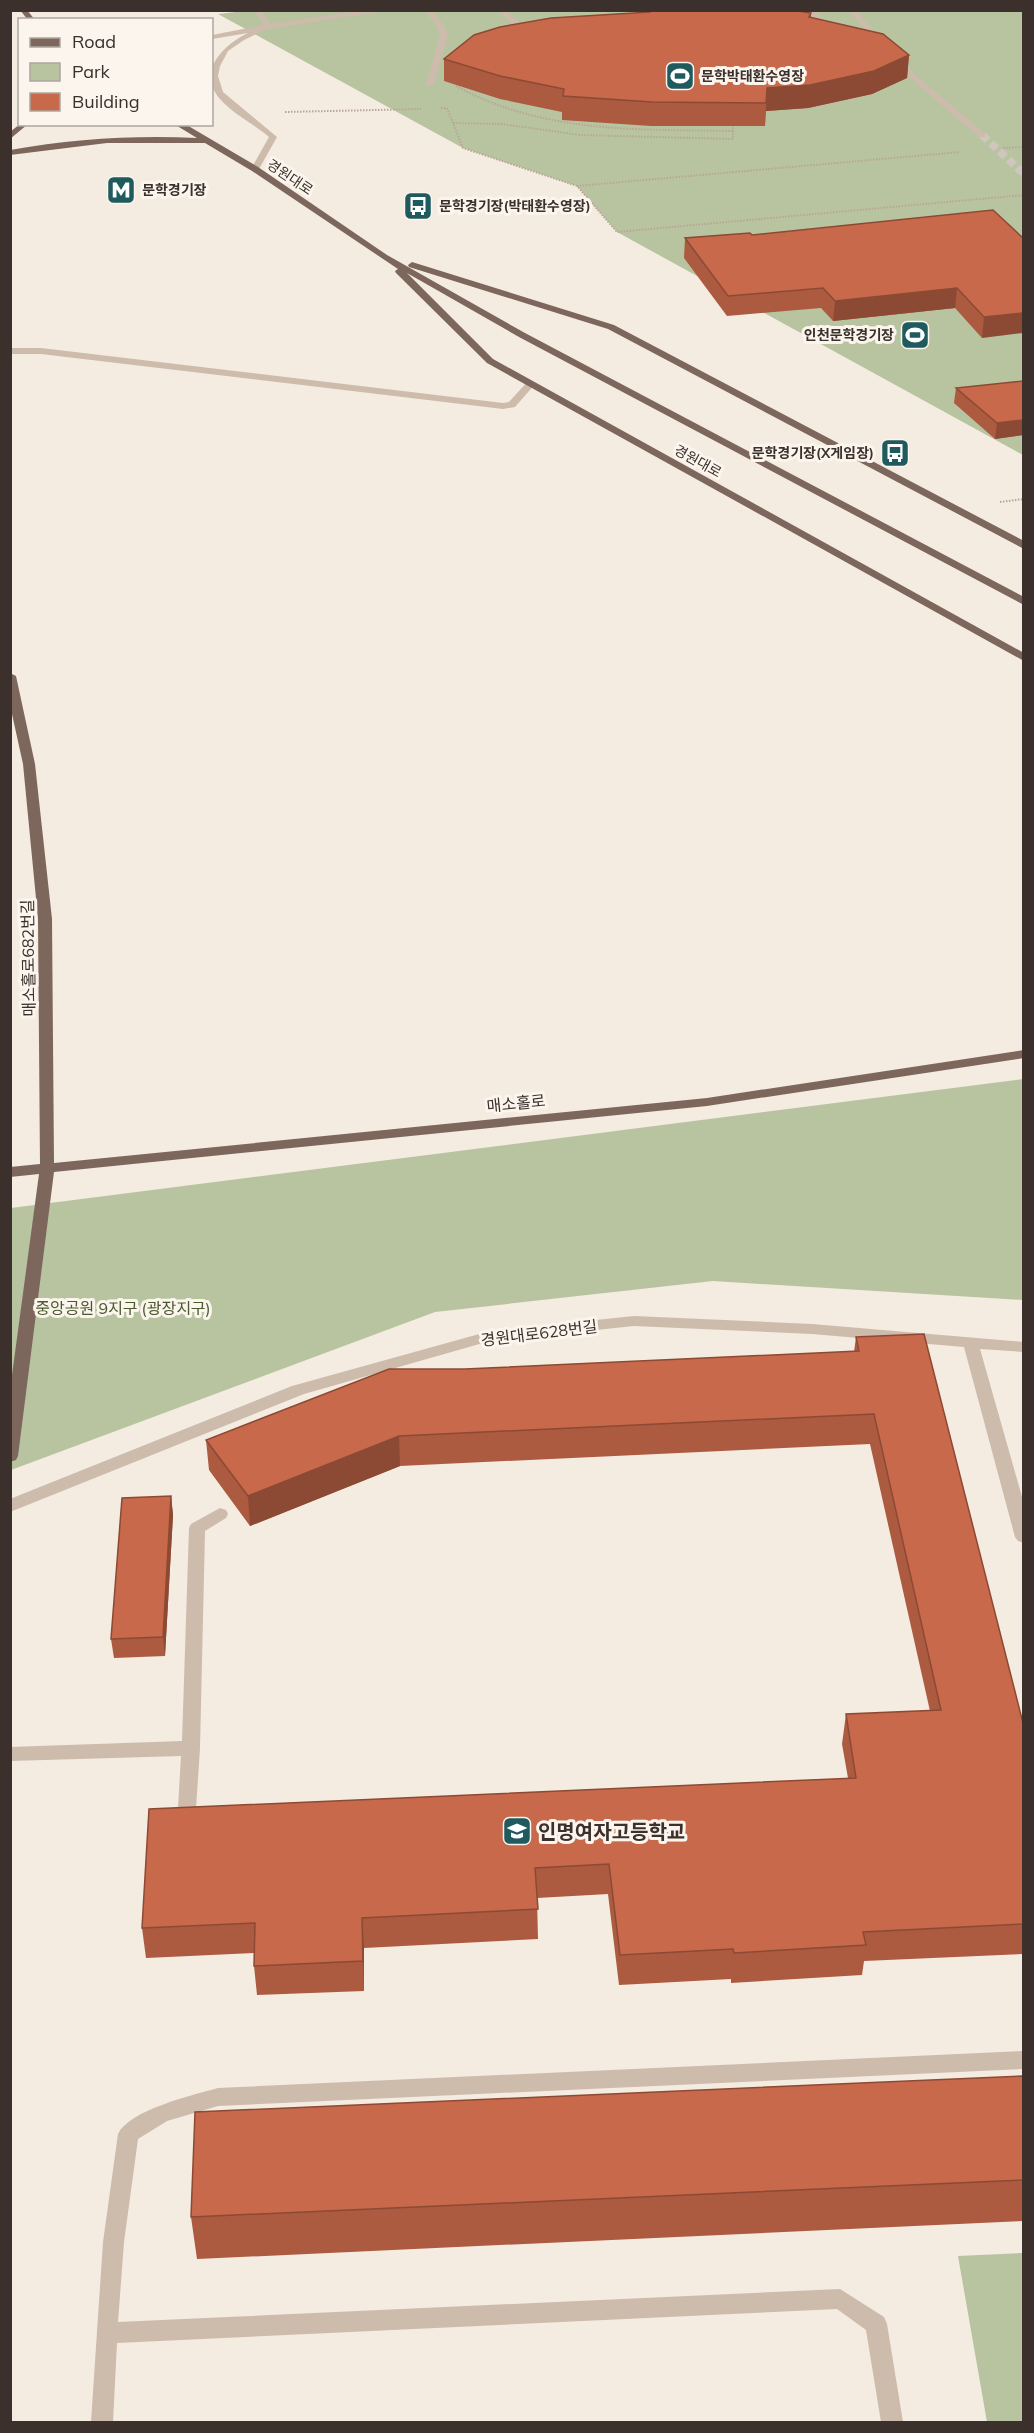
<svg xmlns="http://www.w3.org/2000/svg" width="1034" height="2433" font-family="Mulish,'Noto Sans KR',sans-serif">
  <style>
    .green { fill: #b8c4a0 }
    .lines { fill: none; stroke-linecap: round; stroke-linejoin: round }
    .minor-tunnel { stroke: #cfc6bd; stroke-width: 8; stroke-dasharray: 8 4; stroke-linecap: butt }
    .path { stroke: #b9a596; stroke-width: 2; stroke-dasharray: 1.5 1.5; stroke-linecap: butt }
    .minor { fill: #cdbbac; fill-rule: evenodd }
    .major { fill: #7d675c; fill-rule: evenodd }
    .wall { fill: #ac5a40 }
    .shaded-wall { fill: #8c4a34 }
    .building { fill: #c8694b; stroke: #8c4a34; stroke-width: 1.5 }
    .labels { text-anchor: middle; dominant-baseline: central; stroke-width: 6; stroke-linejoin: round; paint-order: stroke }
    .far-poi-label { font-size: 14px; font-weight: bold; fill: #3b302b; stroke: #fbf5ee; text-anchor: start }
    .far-street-label { font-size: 14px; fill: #3b302b; stroke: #fbf5ee }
    .street-label { font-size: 16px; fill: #3b302b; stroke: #fbf5ee }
    .park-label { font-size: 16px; fill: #4a5a2e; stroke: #fbf5ee }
    .near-poi-label { font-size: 20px; font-weight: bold; fill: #3b302b; stroke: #fbf5ee; text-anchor: start }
  </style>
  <rect width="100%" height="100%" fill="#f4ebe1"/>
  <!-- green -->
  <path class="green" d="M253 10 1023 11V455L617 232 577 186 463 148 218 14Z
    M1023 1079V1300L713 1281 435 1312 11 1470V1208Z
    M1023 2253V2422H987L958 2256Z"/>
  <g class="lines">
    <!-- minor-tunnel -->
    <path class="minor-tunnel" d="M982 135 1024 174"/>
    <!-- path -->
    <path class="path" d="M456 86C545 134 635 129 733 131
      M441 108H447L463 148 577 186 617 232 1024 195
      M285 112 421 109
      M453 123 502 124 580 135 733 139V126
      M1003 148 1024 147
      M577 186 960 152
      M1000 502 1024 499"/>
    <!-- minor -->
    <path class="minor" d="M254 10H261L270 24 366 10H392L267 29 244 40 228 51 220 66 218 76 223 92 277 137 259 169 255 171 251 169 269 137C254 124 233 114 220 99 196 72 223 45 248 33L212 39V35L264 25Z
      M424 10H431L444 25 448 35 434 84 430 86 426 84 440 35 437 26Z
      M498 10H506L529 32V36H523Z
      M807 10H814L827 24V28H821Z
      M848 10H855L915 75 985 133V137H979L910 78Z
      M10 348H41L503 403 509 402 528 381 536 383 515 407 503 409 41 354H10Z
      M634 1316 812 1324 1024 1342V1352L980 1349 1024 1504V1543L1018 1541 1015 1537 964 1347 812 1334 634 1326 490 1341 304 1394 10 1512V1499L292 1386 490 1331Z
      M220 1508 226 1510 228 1514 226 1518 205 1531 200 1748 196 1808 194 1813 187 1816 180 1813 178 1808 181 1756 10 1761V1747L182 1741 189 1528 191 1524Z
      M1024 2051V2069L218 2106 167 2121 138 2139 124 2242 118 2322 840 2289 884 2317 887 2324 903 2422H881L866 2330 837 2309 117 2343 113 2422H91L103 2242 118 2134C129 2110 193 2095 218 2088Z"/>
    <!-- major -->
    <path class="major" d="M20 10H27L35 20H28Z
      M20 124H28L10 139V132Z
      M174 124H185L258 167 387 255 525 333 1024 597V605L519 337 407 273 493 359 1024 653V661L487 363 396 273 395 271 398 269 252 171 205 143H107L10 155V150C72 139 134 135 197 138Z
      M412 262 614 325 1024 541V549L608 329 409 267 408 265Z
      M10 673 16 676 35 764 52 919 54 1163 707 1098 1024 1050V1058L707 1106 54 1172 18 1456 16 1460 10 1462V1390L39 1174 10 1177V1167L40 1164 38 919 23 764 10 705Z"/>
  </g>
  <!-- wall -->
  <path class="wall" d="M811 13V18L909 55 907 78 872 94 808 108 766 111 765 126H651L562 120V112L500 99 444 81V59Z
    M752 235 1023 238 982 338 955 308 833 321 821 308 727 316 684 258 685 238Z
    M1023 381V435L995 439 954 403 956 388Z
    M856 1337 1023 1723V1954L864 1961 862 1975 731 1983V1979L619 1985 608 1894 537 1898 538 1939 364 1948V1991L257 1995 254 1966V1953L146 1958 142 1928 848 1778 842 1744 846 1714 930 1711 870 1444 400 1466 250 1526 209 1470 206 1440 465 1369 854 1352Z
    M171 1496 173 1515 165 1656 114 1658 111 1639Z
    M1023 2076V2221L197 2259 191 2217Z"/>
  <!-- shaded-wall -->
  <path class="shaded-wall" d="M909 55 907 78 872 94 808 108 766 111 765 126 767 88Z
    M957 288 955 308 833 321 835 301Z
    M1023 313V333L982 338 984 317Z
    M1023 420V435L995 439 997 423Z
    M399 1436 400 1466 250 1526 248 1496Z
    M171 1496 173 1515 165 1656 163 1637Z
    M362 1918 364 1948V1991L363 1961Z"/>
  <!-- building -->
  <path class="building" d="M651 10H791L811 13 809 17 883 34 909 55 874 71 810 85 767 88 766 103 652 102 563 96 564 89 500 76 444 59 474 35 500 27 551 18 650 12Z
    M993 210 1023 238V313L984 317 957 288 835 301 823 288 728 296 685 238 750 233 752 235Z
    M1023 381V420L997 423 956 388Z
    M924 1334 1023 1723V1924L863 1932 866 1945 734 1953 733 1949 620 1955 609 1864 535 1868 538 1909 362 1918 363 1961 254 1966 255 1923 142 1928 149 1809 856 1778 846 1714 941 1710 874 1414 399 1436 248 1496 206 1440 389 1369H465L859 1351 856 1337Z
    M171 1496 163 1637 111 1639 122 1498Z
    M1023 2076V2180L191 2217 195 2112Z"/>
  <!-- icons -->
  <defs>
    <g id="stadium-square" transform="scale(1.5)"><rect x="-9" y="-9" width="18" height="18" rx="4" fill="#1f5a5e" stroke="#fbf5ee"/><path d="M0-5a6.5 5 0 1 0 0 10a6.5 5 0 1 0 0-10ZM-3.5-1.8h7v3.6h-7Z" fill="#fff"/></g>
    <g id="metro-square" transform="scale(1.5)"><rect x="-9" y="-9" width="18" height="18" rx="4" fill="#1f5a5e" stroke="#fbf5ee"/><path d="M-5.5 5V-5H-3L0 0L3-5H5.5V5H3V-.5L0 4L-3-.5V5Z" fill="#fff"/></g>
    <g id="bus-square" transform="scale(1.5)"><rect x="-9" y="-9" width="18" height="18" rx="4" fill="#1f5a5e" stroke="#fbf5ee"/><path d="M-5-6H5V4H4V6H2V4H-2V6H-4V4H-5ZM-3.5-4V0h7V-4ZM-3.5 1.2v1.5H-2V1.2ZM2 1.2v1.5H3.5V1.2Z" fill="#fff"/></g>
    <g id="school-square" transform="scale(1.5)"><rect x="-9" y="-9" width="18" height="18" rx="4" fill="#1f5a5e" stroke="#fbf5ee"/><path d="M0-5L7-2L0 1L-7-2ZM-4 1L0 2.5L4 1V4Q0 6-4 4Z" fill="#fff"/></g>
  </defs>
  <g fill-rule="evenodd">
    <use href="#stadium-square" x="680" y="76"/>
    <use href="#metro-square" x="121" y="190"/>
    <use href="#bus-square" x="418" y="206"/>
    <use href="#stadium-square" x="915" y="335"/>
    <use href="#bus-square" x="895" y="453"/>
    <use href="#school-square" x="517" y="1831"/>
  </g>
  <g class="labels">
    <!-- far-poi labels -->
    <g class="far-poi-label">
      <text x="701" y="76">문학박태환수영장</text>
      <text x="142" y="190">문학경기장</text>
      <text x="439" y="206">문학경기장(박태환수영장)</text>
      <text x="894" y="335" text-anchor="end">인천문학경기장</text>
      <text x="874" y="453" text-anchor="end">문학경기장(X게임장)</text>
    </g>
    <!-- far-street labels -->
    <g class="far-street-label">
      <text transform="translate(290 177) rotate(34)">경원대로</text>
      <text transform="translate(698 461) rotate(29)">경원대로</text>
    </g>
    <!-- street labels -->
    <g class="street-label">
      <text transform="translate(28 958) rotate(-91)">매소홀로682번길</text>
      <text transform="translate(516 1103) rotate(-6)">매소홀로</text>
      <text transform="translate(539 1333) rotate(-7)">경원대로628번길</text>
    </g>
    <!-- park labels -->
    <g class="park-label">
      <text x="123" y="1308">중앙공원 9지구 (광장지구)</text>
    </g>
    <!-- near-poi labels -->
    <g class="near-poi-label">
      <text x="538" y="1831">인명여자고등학교</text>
    </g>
  </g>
  <!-- border -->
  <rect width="1034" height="2433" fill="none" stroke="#3b302b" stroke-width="24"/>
  <!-- legend -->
  <rect x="18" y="18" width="195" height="108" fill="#fbf5ee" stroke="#aea6a0" stroke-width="1.5"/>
  <rect x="30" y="38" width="30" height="9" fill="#7d675c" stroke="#aea6a0" stroke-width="1.5"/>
  <text x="72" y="48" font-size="18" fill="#3b302b">Road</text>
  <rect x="30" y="63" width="30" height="18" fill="#b8c4a0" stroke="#aea6a0" stroke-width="1.5"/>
  <text x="72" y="78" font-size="18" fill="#3b302b">Park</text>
  <rect x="30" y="93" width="30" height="18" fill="#c8694b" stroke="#aea6a0" stroke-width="1.5"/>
  <text x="72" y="108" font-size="18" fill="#3b302b">Building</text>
</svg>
